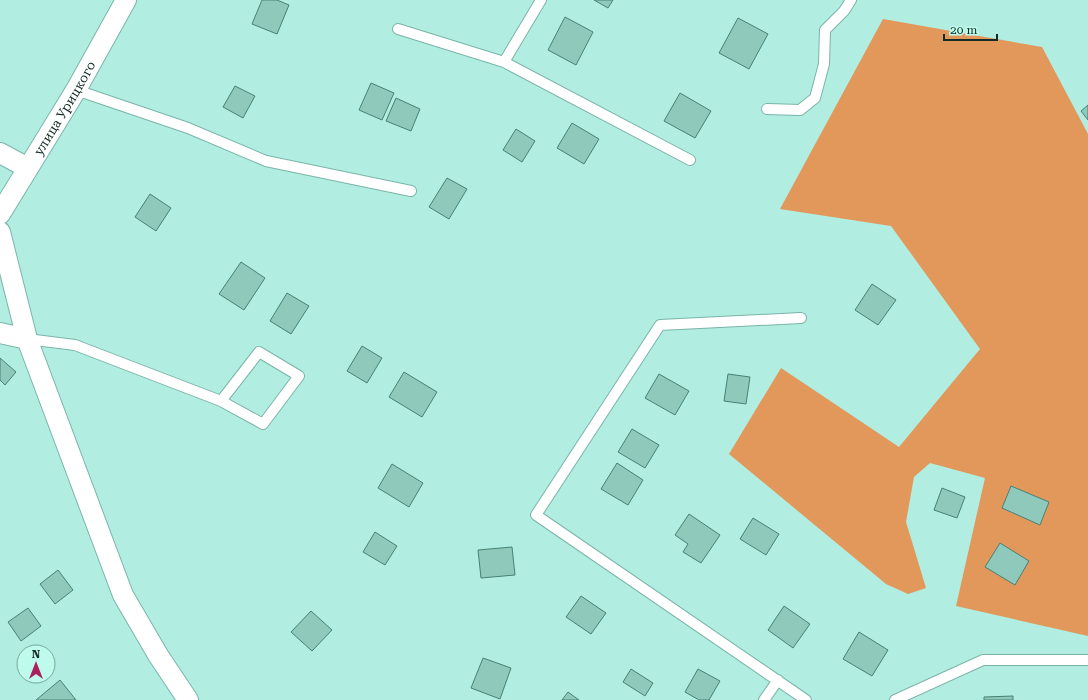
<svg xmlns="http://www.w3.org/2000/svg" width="1088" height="700" font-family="'Roboto Serif',serif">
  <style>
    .forest { fill: #e2985a }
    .building { fill: #8ec9bc; stroke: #478175 }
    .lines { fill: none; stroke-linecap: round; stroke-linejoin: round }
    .service-casing { stroke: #7ab5a9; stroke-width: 12 }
    .minor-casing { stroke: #7ab5a9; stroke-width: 22 }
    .service { stroke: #fff; stroke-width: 10 }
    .minor { stroke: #fff; stroke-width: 20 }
    .labels { text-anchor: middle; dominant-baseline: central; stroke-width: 3; stroke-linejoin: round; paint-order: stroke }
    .street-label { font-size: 13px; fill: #142c27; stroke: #befbed }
  </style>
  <rect width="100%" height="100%" fill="#b1ede0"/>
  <!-- forest -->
  <path class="forest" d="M883 19 1042 47 1088 134V636L956 606 985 478 930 463 914 477 906 522 926 588 908 594 886 584 729 454 781 368 899 447 980 349 891 226 780 209Z"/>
  <!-- building -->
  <path class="building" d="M262 0H277L289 5 277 34 252 24Z
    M594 0H613L608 8Z
    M565 17 593 32 576 65 548 50Z
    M738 18 768 34 749 69 719 53Z
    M371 83 394 93 382 120 359 110Z
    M235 86 255 96 243 118 223 107Z
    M680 93 711 111 695 138 664 121Z
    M396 98 420 109 411 131 386 121Z
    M1088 105V120L1081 111Z
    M572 123 599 139 584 164 557 148Z
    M516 129 535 141 522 162 503 150Z
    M447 178 467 189 449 219 429 207Z
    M150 194 171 208 156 231 135 217Z
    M241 262 265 278 244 310 219 294Z
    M872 284 896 300 878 325 855 310Z
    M287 293 309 306 291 334 270 321Z
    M362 346 382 358 367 383 347 371Z
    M0 358 16 372 5 385 0 380Z
    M404 372 437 392 422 417 389 397Z
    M659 374 689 391 675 415 645 398Z
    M728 374 750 377 746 404 724 401Z
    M632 429 659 445 645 468 618 452Z
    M617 463 643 480 628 505 601 489Z
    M392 464 423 483 409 507 378 488Z
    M1011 486 1049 502 1040 525 1002 508Z
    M942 488 965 497 957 518 934 510Z
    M689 514 720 535 701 563 683 552 688 544 675 535Z
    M753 518 779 534 766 555 740 539Z
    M375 532 397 546 385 565 363 552Z
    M1000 543 1029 561 1015 585 985 567Z
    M512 547 515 575 481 578 478 550Z
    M58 570 73 590 55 604 40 584Z
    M581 596 606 613 591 634 566 617Z
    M784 606 810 624 793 648 768 630Z
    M28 608 41 626 21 641 8 622Z
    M311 611 332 630 312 651 291 632Z
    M859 632 888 650 872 676 843 659Z
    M483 658 511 668 500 699 471 688Z
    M631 669 653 683 645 696 623 682Z
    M698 669 720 681 709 700H699L685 692Z
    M60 680 76 700H36Z
    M568 692 579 700H562Z
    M1013 696V700H984V697Z"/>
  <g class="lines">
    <!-- service casing -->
    <g class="service-casing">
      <path id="service" d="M541 0 504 62 690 160
        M398 29 504 62
        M76 90 188 128 266 161 411 191
        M767 109 800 110 815 98 824 64 825 30 844 11 851 0
        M801 318 660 325 536 515 806 700
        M27 339 75 345 221 401 263 424 299 376 259 352 221 401
        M764 700 778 680
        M895 700 983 660H1088"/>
    </g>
    <!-- minor casing -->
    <g class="minor-casing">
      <g id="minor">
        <path d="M0 153 28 168"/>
        <path id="s1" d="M0 214 76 90 126 0"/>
        <path d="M0 232 27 339"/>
        <path d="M0 333 27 339 123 595 158 655 188 700"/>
      </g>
    </g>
    <!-- service -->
    <use href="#service" class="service"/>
    <!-- minor -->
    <use href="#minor" class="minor"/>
  </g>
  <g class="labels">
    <!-- street labels -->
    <g class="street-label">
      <text stroke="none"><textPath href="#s1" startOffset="124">улица Урицкого</textPath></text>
    </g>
  </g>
  <!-- north arrow -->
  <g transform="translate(36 664)"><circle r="19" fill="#befbed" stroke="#7aa89e"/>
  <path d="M0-3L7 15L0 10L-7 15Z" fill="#ab1f5e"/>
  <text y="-6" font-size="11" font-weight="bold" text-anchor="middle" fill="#142c27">N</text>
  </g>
  <!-- scale -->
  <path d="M944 34v6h53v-6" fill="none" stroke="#142c27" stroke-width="2"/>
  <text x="950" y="34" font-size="12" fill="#142c27" stroke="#befbed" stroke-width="3" paint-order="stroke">20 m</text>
</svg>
